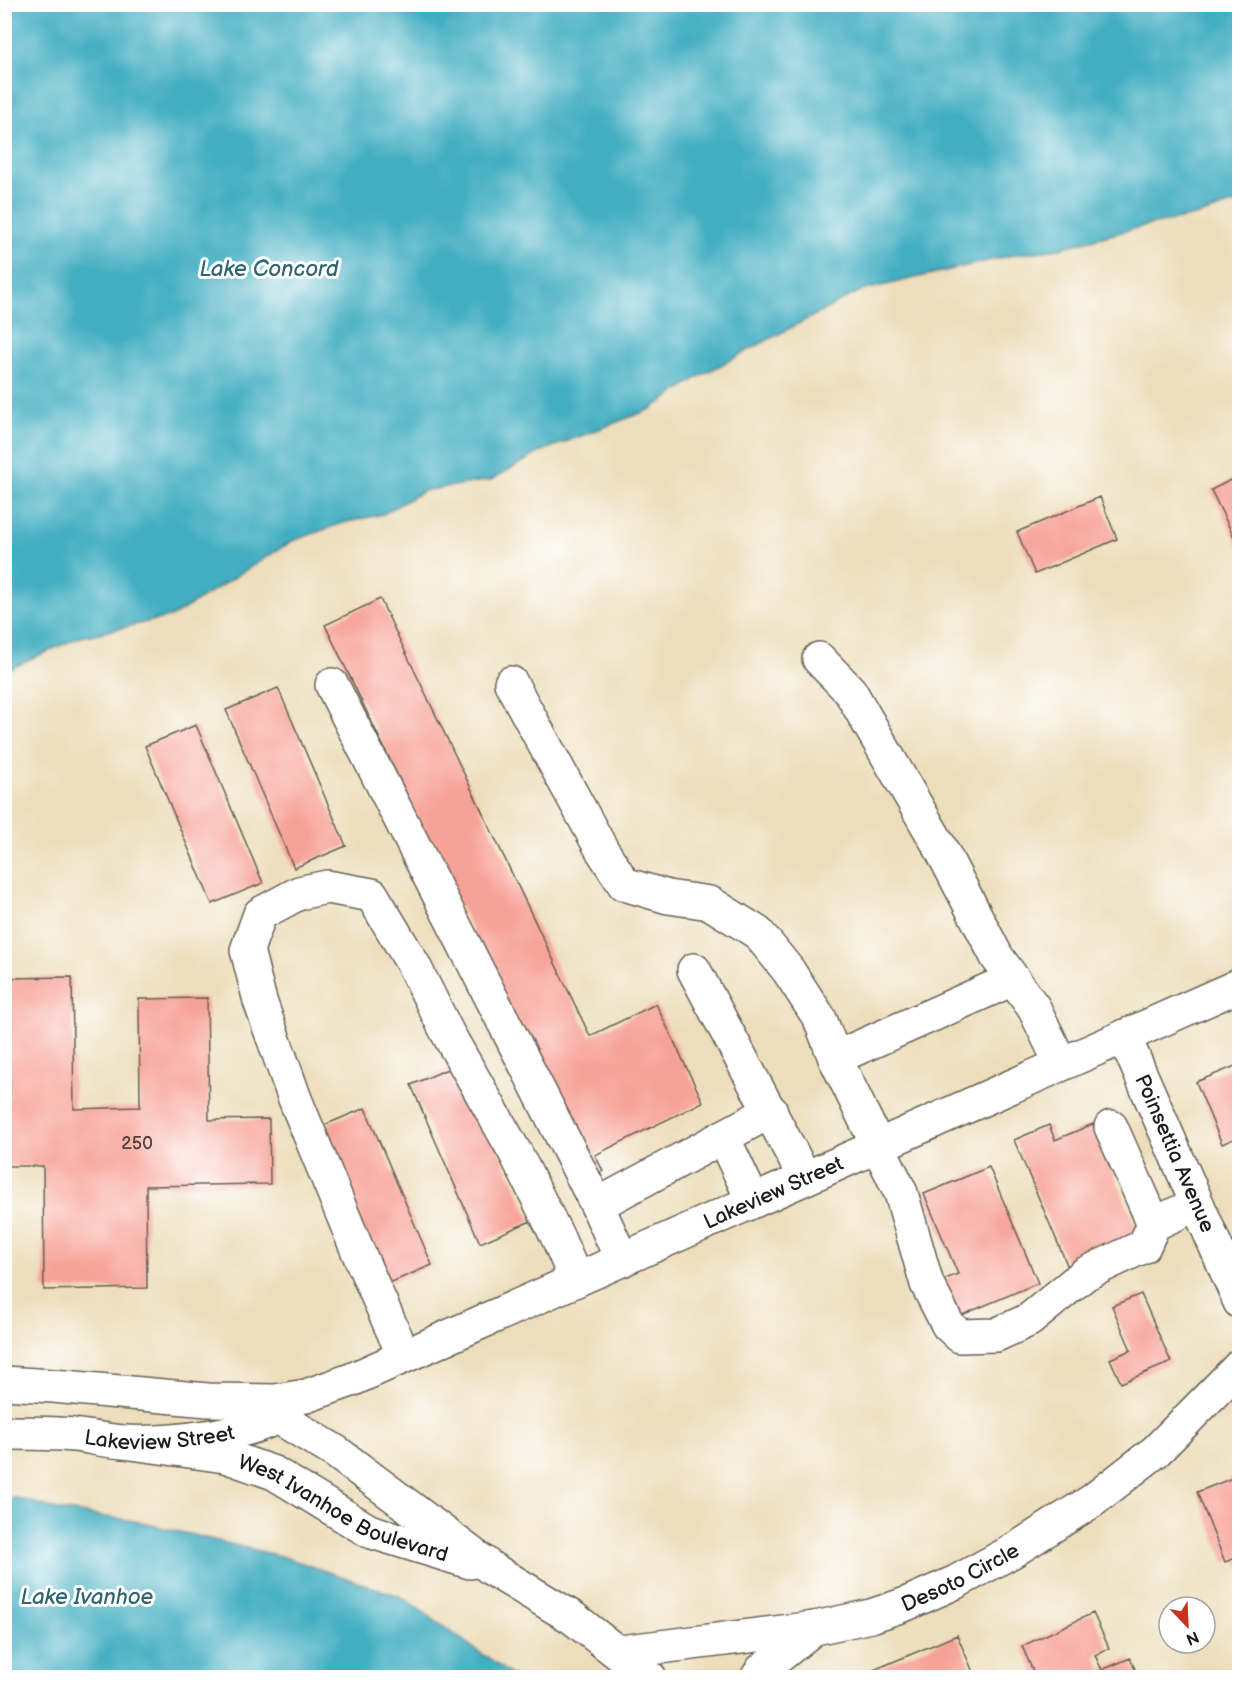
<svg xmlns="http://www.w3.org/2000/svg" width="1244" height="1682" font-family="'Balsamiq Sans',sans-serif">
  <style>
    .water { fill: #42aec1; stroke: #2f656e; stroke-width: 1.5 }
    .building { fill: #f7a297 }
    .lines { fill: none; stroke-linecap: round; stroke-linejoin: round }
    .minor-casing { stroke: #656054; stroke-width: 36 }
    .minor { stroke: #fff; stroke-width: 33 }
    .labels { text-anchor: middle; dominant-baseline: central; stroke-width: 6; stroke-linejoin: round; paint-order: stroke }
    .number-label { font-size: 18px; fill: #533e3b }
    .street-label { font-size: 21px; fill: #1c1c1c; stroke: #fff }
    .water-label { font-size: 22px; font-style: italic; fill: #2f656e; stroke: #fff }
  </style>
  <rect width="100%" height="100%" fill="#fff"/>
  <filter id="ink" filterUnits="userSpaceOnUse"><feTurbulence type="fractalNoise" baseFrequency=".0167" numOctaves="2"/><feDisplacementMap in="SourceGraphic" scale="12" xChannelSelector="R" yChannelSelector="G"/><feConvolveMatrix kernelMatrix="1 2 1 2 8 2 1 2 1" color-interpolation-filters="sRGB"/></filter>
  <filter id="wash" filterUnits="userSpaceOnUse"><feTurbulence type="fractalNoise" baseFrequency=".008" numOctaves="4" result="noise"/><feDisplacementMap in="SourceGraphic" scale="24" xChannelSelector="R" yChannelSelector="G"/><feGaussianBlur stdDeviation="1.35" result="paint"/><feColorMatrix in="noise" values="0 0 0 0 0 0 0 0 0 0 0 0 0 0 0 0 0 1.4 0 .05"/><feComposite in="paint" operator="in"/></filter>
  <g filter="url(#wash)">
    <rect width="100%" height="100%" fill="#eddebb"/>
    <!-- water -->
    <path class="water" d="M4 5H1239V202L1199 215 1145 226 1052 250 1017 254 860 291 700 376 651 409 542 451 491 480 423 491 383 514 343 523 292 541 173 616 77 638 5 671Z
      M5 1498H17L58 1510 135 1521 284 1557 402 1597 514 1677H5Z"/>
    <g id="blocks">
      <!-- building -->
      <path class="building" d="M1240 475V549L1211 490Z
        M1100 497 1117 539 1035 574 1017 532Z
        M380 599 590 1036 656 1004 703 1102 595 1155 603 1171 591 1177 325 625Z
        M278 688 346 846 294 868 226 710Z
        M196 725 263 883 212 904 145 746Z
        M72 977 74 1109 140 1107 139 999 207 998 209 1120 269 1119 270 1184 146 1186 147 1288 44 1290 43 1166H4V1098H10L8 978Z
        M461 1063 531 1221 480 1243 411 1085Z
        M1240 1064V1136L1222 1144 1196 1082Z
        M365 1108 432 1265 382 1286 315 1129Z
        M1093 1124 1140 1236 1068 1267 1014 1140 1049 1125 1055 1140Z
        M989 1167 1038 1283 955 1318 940 1281 958 1274 924 1194Z
        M1141 1294 1171 1362 1121 1383 1110 1359 1131 1350 1112 1306Z
        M1240 1475V1567H1239L1236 1558 1225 1562 1197 1492Z
        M1093 1613 1109 1648 1095 1655 1102 1670 1130 1658 1139 1678H1036L1022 1646Z
        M957 1635 973 1672 961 1677H857Z"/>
    </g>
  </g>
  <g filter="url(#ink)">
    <use href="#blocks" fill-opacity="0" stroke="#656054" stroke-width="1.5"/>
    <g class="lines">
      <!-- minor casing -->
      <g class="minor-casing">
        <g id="minor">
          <path d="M819 659 850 691 940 847 997 957 1034 1008 1061 1064"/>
          <path d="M511 683 602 850 624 884 668 897 710 903 758 933 788 970 820 1019 835 1058 901 1193 927 1284 948 1325 960 1336 996 1335 1029 1320 1085 1274 1144 1246 1154 1224 1197 1204"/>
          <path d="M332 685 597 1205 771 1111"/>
          <path d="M694 970 805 1178"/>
          <path id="s1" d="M1124 1036 1240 1302"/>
          <path d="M835 1058 1013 979"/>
          <path d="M1111 1127 1154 1224"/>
          <path d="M723 1137 753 1201"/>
          <path d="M597 1205 622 1260"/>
          <path d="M404 1356 359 1254 295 1099 260 1001 247 950 260 914 299 893 327 887 372 895 413 964 447 1032 516 1154 558 1238 576 1280"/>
          <path id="s2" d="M4 1383 53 1386 208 1400 275 1401 306 1396 351 1380 1240 985"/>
          <path d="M247 1405 278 1417 336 1452 492 1569 573 1618 650 1678"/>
          <path id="s3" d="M4 1433C27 1433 51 1433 74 1435 90 1437 107 1441 124 1442 165 1444 252 1436 285 1412"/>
          <path id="s4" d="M124 1442 225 1456 274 1473 369 1531 470 1562"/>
          <path id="s5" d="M619 1652 815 1628 871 1616 906 1604 956 1582 1011 1552 1092 1501 1156 1451 1240 1366"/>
          <path d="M757 1678 762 1670 814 1628"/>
        </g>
      </g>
      <!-- minor -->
      <use href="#minor" class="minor"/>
    </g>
  </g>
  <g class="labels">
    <!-- number labels -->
    <g class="number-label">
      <text x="137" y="1143">250</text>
    </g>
    <!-- street labels -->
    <g class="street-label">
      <text stroke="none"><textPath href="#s1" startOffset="128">Poinsettia Avenue</textPath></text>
      <text stroke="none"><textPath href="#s2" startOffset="813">Lakeview Street</textPath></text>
      <text stroke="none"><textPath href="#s3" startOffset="156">Lakeview Street</textPath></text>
      <text stroke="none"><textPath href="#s4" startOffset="232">West Ivanhoe Boulevard</textPath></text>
      <text stroke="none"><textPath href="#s5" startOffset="352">Desoto Circle</textPath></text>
    </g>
    <!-- water labels -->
    <g class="water-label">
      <text x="269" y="269">Lake Concord</text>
      <text x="87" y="1597">Lake Ivanhoe</text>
    </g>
  </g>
  <!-- margin -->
  <rect width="1244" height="1682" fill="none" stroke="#fff" stroke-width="24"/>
  <!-- north arrow -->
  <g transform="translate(1187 1625) rotate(157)"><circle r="28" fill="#ffffff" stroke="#a4a4a4" stroke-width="1.5"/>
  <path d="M0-4.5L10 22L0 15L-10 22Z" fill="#c8321e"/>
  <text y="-9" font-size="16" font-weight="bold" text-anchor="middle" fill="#1c1c1c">N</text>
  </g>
</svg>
